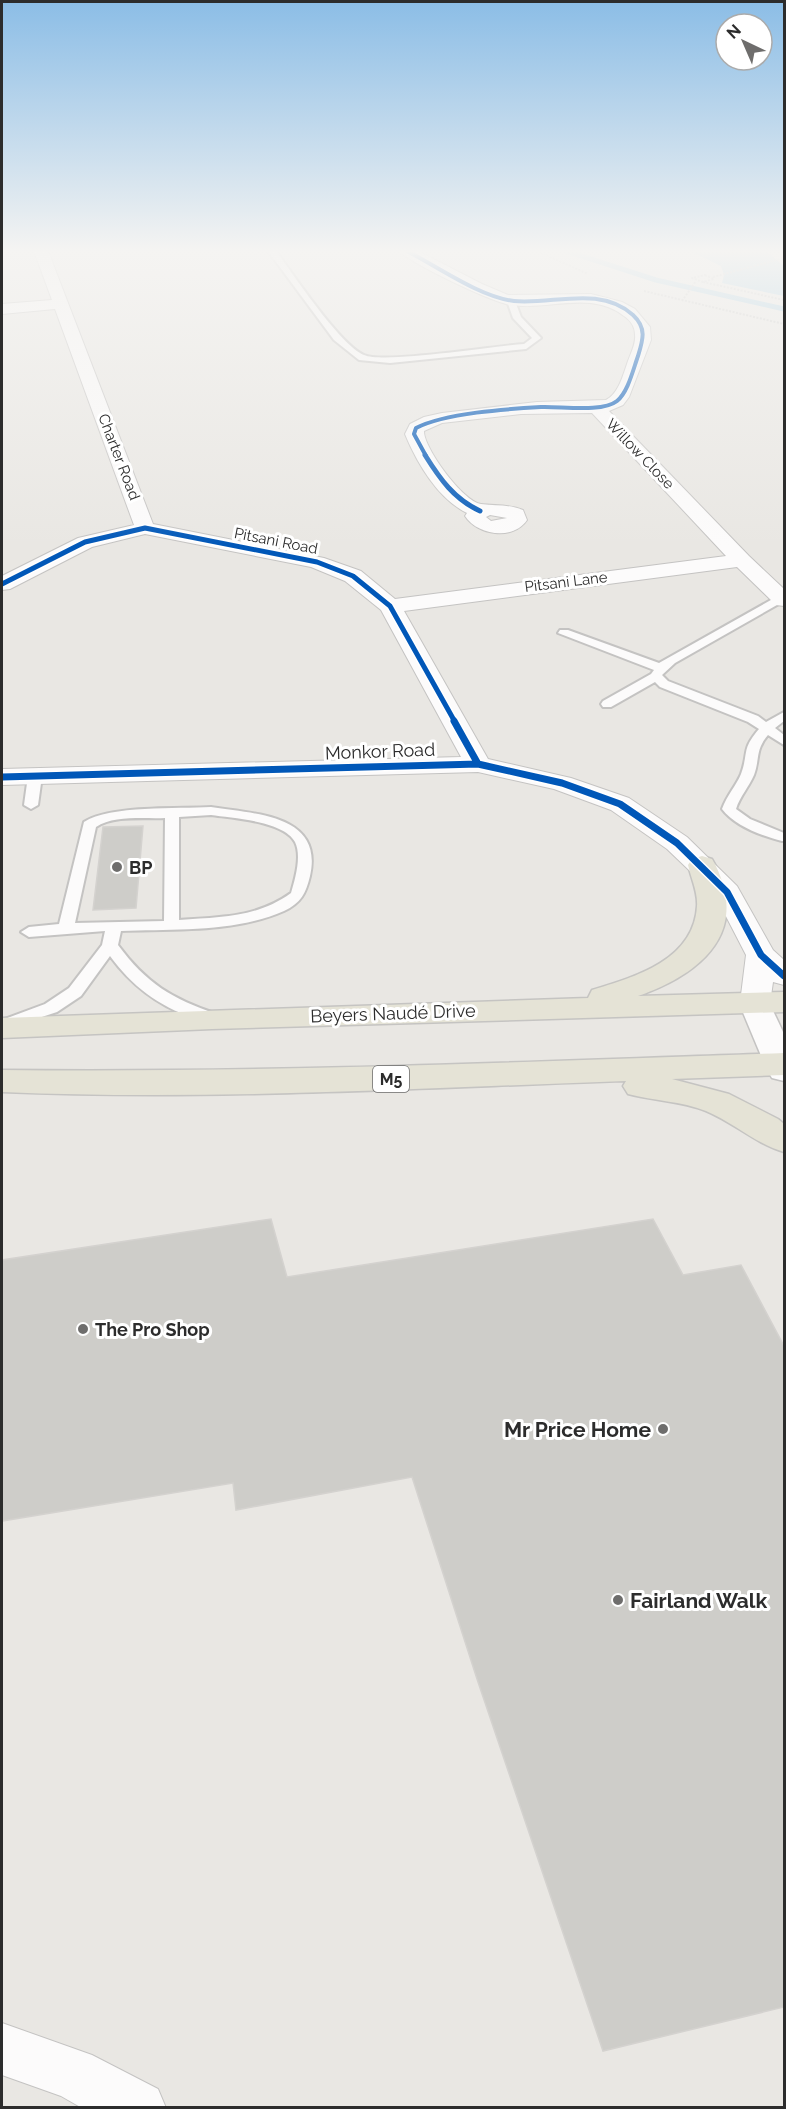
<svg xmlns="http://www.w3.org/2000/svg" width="786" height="2109" font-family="Raleway,sans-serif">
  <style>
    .water { fill: #9fcbe2 }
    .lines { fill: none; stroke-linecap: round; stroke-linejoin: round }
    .stream { stroke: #9fcbe2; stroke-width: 5 }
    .building { fill: #cecdc9; stroke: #d4d2cf; stroke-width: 1.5 }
    .service-casing { stroke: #c4c3c2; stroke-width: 4 }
    .minor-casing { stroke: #c4c3c2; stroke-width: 2 }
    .tertiary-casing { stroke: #c4c3c2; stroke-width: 3 }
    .primary-casing { stroke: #c5c4c2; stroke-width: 3 }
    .path { stroke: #c8c8c7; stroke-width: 2; stroke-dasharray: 2 1.5; stroke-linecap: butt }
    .service { fill: #fcfbfb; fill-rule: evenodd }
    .minor { fill: #fcfbfb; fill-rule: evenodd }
    .tertiary { fill: #fcfbfb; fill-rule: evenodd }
    .primary { fill: #e5e3d6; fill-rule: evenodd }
    .cycleway-far2-casing { stroke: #fff; stroke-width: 6 }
    .cycleway-far1-casing { stroke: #fff; stroke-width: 8 }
    .cycleway-casing { stroke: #fff; stroke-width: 10 }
    .cycleway-far2 { stroke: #0057b8; stroke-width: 4 }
    .cycleway-far1 { stroke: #0057b8; stroke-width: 5 }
    .cycleway { stroke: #0057b8; stroke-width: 7 }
    .poi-dot { fill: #6e6d6c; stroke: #fff; stroke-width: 2 }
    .labels { text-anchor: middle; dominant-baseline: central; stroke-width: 6; stroke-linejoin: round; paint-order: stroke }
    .far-street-label { font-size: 15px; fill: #2c2c2c; stroke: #fff }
    .shield { fill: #fff; stroke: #6b6b6b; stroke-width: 1.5 }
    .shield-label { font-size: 16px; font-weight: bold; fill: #2c2c2c }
    .street-label { font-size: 18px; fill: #2c2c2c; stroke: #fff }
    .poi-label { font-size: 18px; font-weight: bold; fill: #2c2c2c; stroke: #fff; text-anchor: start }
    .near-poi-label { font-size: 21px; font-weight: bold; fill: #2c2c2c; stroke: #fff; text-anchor: end }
  </style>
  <rect width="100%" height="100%" fill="#e9e7e3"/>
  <!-- water -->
  <path class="water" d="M679 251H766L784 266V296L722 283 724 275 721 266 692 252Z"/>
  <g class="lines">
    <!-- stream -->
    <path class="stream" d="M566 251 656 280 784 309"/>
  </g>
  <!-- building -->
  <path class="building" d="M143 826 136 908 93 910 103 827Z
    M271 1219 287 1277 653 1219 683 1275 741 1265 784 1346V2007L603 2051 477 1679 412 1477 236 1510 233 1483 2 1521V1260Z"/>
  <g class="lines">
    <!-- service casing -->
    <g class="service-casing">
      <path id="service" d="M268 251H276C293 274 340 345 364 355 384 364 495 346 524 344L532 338 513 318 507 301 511 299 515 301 521 317 541 338 526 349 390 363 359 360 334 340Z
        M784 595V601L675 663 662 675 668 681 758 716 766 722 784 712V721L775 728 784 735V745L768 735C755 750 760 759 754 775 749 787 740 796 736 809L750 819 784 833V841H782C762 836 735 826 722 809 727 795 736 786 741 774 749 752 741 750 759 729L748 722 660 687 655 682 611 707H603L601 704 603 701 651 674 654 670 558 633 560 630H568L659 663 778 596Z
        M35 772 42 776 38 805 31 809 24 805 28 776Z
        M211 807C254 814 324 814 310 876 306 893 301 903 284 911 234 933 174 929 121 931L118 945C146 983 172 999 217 1014L219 1018 217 1022C208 1024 202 1020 194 1018 158 1006 132 986 110 956L81 996 57 1012 2 1030V1020L45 1004 69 988 102 945 105 931 29 937 21 932 29 927 59 924 84 822C110 805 178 809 211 807ZM211 815C232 818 284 821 295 842 302 856 295 879 291 893 256 918 221 917 179 920V817ZM165 818 164 921 75 923 96 827C114 815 144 819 165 818Z"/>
    </g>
    <!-- minor casing -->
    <g class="minor-casing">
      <path id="minor" d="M34 251H48L153 524 324 558 361 571 395 599 726 556 592 413 521 414 442 423 424 431C423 447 463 502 481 504 496 506 508 504 523 510L527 520C513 541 477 535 465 516L467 513C438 499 417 463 405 434L410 424 424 417 442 413 537 402 606 400C619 393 623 375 628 361 631 353 636 343 635 335 635 326 630 320 624 316 590 290 549 311 511 305 492 302 411 264 400 251H418L482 284 508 295 591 294 622 302 635 309 650 327 651 340 629 397 623 405 609 411 749 556 784 589V606L776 605 737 567 404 611 488 759 571 778 629 798 687 837 737 886 773 950 784 960V985L773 982 770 1003 766 1010 755 1013 744 1010 740 1003 746 955 715 895 667 849 611 810 554 789 478 772 2 785V769L461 757 381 610 345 581 311 567 145 534 92 547 10 589 2 590V576L78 538 134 525 55 309 2 314V304L52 300ZM490 515 507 518 491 521 486 517Z
        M2 2023 92 2055 158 2089 166 2108H82L61 2096 2 2075Z"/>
    </g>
    <!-- tertiary casing -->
    <g class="tertiary-casing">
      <path id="tertiary" d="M755 993 766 996 784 1034V1081L772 1078 767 1070 739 1003 744 996Z"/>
    </g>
    <!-- primary casing -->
    <g class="primary-casing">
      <path id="primary" d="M702 856 712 859C717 867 720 875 723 884 741 945 687 979 638 996L784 992V1012L212 1029 2 1038V1018L588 998 592 990C635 977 694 960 697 906 698 892 691 878 688 865L692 859Z
        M784 1053V1075L672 1079 729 1094 778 1119 784 1124V1152C756 1144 733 1122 706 1111 681 1101 654 1101 628 1094L623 1086 626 1081C419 1088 209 1101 2 1092V1070C263 1073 523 1062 784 1053Z"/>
    </g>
    <!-- path -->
    <path class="path" d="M537 251 588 274
      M705 275 714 279 703 282 692 278Z
      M713 277 784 258
      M703 282 784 300
      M644 291 784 324
      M682 301 696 281"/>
    <!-- service -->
    <use href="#service" class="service"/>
    <!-- minor -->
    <use href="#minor" class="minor"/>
    <!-- tertiary -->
    <use href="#tertiary" class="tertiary"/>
    <!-- primary -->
    <use href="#primary" class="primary"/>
    <!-- cycleway-far2 casing -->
    <g class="cycleway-far2-casing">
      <path id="cycleway-far2" d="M407 251C438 267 480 297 514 301 553 305 599 285 633 315 647 328 643 340 638 356 633 370 628 392 617 401 602 413 560 406 541 407 507 409 445 413 416 428L414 434 426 456"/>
    </g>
    <!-- cycleway-far1 casing -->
    <g class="cycleway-far1-casing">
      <path id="cycleway-far1" d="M425 455C440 479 454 499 480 511
        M2 584 85 542 145 528 317 562 353 576 390 606 455 722"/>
    </g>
    <!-- cycleway casing -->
    <g class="cycleway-casing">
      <path id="cycleway" d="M454 721 478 764
        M2 777 478 764 562 783 620 804 677 843 727 892 761 955 784 976"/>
    </g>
    <!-- cycleway-far2 -->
    <use href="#cycleway-far2" class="cycleway-far2"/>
    <!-- cycleway-far1 -->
    <use href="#cycleway-far1" class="cycleway-far1"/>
    <!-- cycleway -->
    <use href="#cycleway" class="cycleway"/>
  </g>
  <!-- sky -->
  <linearGradient id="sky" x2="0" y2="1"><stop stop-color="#8bbde6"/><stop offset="0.46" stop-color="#f5f4f2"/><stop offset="1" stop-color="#f5f4f2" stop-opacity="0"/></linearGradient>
  <rect width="786" height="546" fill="url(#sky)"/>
  <!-- markers -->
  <g class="poi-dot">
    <circle cx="117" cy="867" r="6"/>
    <circle cx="83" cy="1329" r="6"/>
    <circle cx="663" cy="1429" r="6"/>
    <circle cx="618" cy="1600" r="6"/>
  </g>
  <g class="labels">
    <!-- far-street labels -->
    <g class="far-street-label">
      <text transform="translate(640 454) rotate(46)">Willow Close</text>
      <text transform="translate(119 457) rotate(69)">Charter Road</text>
      <text transform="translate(276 541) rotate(11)">Pitsani Road</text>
      <text transform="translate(566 582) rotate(-7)">Pitsani Lane</text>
    </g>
    <!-- shield labels -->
    <rect class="shield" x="373" y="1066" width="36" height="26" rx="4.5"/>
    <g class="shield-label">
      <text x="391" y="1079">M5</text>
    </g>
    <!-- street labels -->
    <g class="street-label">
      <text transform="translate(380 751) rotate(-2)">Monkor Road</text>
      <text transform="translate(393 1013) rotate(-2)">Beyers Naudé Drive</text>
    </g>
    <!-- poi labels -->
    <g class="poi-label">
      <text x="129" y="867">BP</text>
      <text x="95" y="1329">The Pro Shop</text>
    </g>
    <!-- near-poi labels -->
    <g class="near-poi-label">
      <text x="651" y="1429">Mr Price Home</text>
      <text x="630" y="1600" text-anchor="start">Fairland Walk</text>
    </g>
  </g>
  <!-- border -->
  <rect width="786" height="2109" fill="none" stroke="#2c2c2c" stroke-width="6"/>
  <!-- north arrow -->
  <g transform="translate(744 42) rotate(316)"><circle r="28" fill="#ffffff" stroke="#ababab" stroke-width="1.5"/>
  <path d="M0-4.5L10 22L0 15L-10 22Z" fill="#6e6d6c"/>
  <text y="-9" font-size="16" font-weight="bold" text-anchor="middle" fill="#2c2c2c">N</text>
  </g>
</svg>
